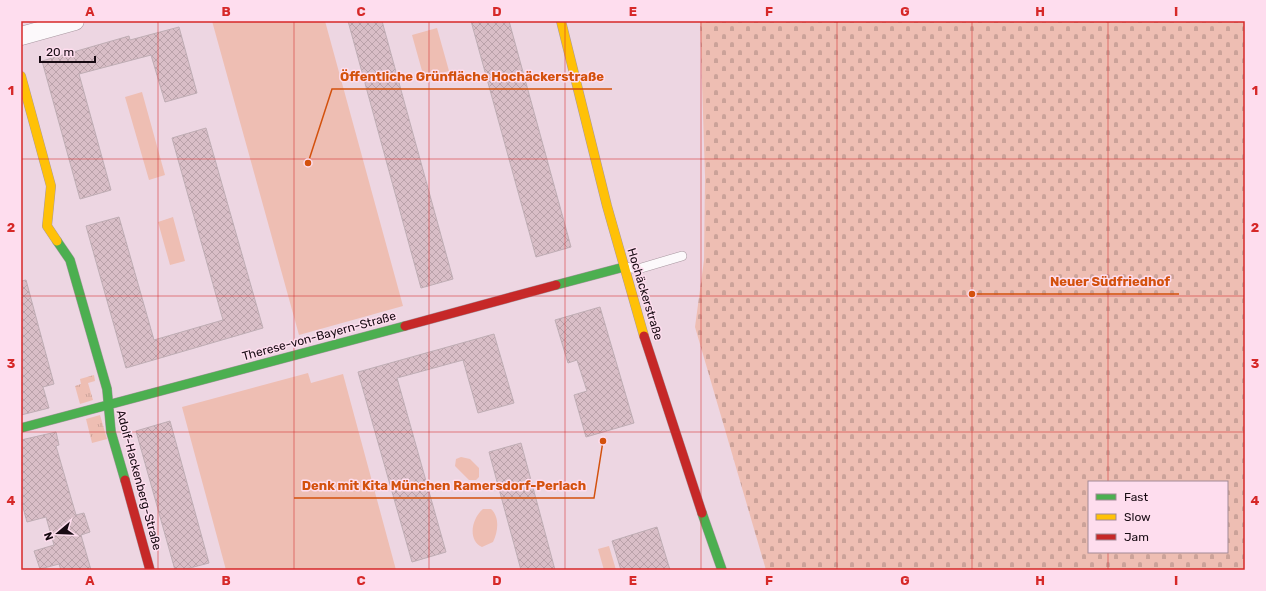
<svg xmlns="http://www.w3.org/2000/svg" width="1266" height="591" font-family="Rubik,sans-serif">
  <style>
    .grass { fill: url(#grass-tufts) }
    .cemetery { fill: url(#cemetery-stones); fill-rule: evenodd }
    .park { fill: #eebeb3 }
    .building { fill: url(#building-cross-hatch); stroke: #bfadb4 }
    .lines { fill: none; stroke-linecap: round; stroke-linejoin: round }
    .lane-casing { stroke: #a897a0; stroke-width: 10 }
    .street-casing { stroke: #a897a0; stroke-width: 19 }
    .fast-casing { stroke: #a897a0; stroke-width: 10 }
    .slow-casing { stroke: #a897a0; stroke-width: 10 }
    .jam-casing { stroke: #a897a0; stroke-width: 10 }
    .lane { stroke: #fcf9fb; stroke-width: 9 }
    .street { stroke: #fcf9fb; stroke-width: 18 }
    .fast { stroke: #4caf50; stroke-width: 9 }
    .slow { stroke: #ffc107; stroke-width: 9 }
    .jam { stroke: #c62828; stroke-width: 9 }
    .grid { fill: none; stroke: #d62828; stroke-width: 1; stroke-opacity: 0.55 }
    .labels { text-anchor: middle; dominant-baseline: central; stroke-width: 3; stroke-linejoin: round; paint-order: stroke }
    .street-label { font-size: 12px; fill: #170a12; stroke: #feddee }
    .leader { fill: none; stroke: #d3510d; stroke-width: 1.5 }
    .callout-dot { fill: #d3510d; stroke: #feddee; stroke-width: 1.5 }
    .callout-label { font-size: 13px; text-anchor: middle; font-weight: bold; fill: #d3510d; stroke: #feddee; stroke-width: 3; stroke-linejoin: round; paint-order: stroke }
    .neatline { fill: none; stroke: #d62828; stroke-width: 1.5 }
    .grid-label { font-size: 13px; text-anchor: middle; font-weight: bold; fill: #d62828 }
  </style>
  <defs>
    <pattern id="grass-tufts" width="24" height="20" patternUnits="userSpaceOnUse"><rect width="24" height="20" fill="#eebeb3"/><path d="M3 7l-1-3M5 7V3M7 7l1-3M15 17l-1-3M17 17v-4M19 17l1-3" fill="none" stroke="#cba299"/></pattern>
    <pattern id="cemetery-stones" width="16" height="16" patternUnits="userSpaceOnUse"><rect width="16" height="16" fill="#eebeb3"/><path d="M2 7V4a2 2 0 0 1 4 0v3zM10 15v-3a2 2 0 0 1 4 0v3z" fill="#cba299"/></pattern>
    <pattern id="building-cross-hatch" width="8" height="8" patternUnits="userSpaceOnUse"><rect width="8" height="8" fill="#d9bec7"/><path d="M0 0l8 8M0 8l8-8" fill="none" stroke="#baa2aa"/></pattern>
  </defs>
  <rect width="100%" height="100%" fill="#edd6e2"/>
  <!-- grass -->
  <path class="grass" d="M94 375 95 381 88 383 93 400 80 404 75 386 81 384 80 379Z
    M100 415 107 439 92 443 86 419Z"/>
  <!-- cemetery -->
  <path class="cemetery" d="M700 21H1245V570H766L695 327 704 260 705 176ZM1089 482H1227V552H1089Z"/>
  <!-- park -->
  <path class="park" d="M212 21H325L403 306 299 335Z
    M437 28 449 71 424 78 412 35Z
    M142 92 165 175 149 180 125 97Z
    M173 217 185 261 170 265 158 222Z
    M308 373 311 383 343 374 396 570H226L182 407Z
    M461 457 470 459 479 468V477L476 480H469L455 466 456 459Z
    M483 509H491C500 517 498 532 493 542L482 547C467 540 472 518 483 509Z
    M609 546 616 570H604L598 549Z"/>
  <!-- building -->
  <path class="building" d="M348 21H382L453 279 421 288Z
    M471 21H509L571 247 536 257Z
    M179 27 197 93 165 102 151 55 79 74 111 190 80 199 42 61 129 36 130 40Z
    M206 128 263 328 126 368 86 226 119 217 154 340 223 320 172 138Z
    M26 280 54 384 43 387 49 408 21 415V281Z
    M600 307 634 423 586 437 574 395 587 391 577 360 568 363 555 320Z
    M494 334 514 403 478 413 463 360 397 378 446 552 412 562 358 372Z
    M170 421 209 563 182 570H175L136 431Z
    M56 432 59 445 56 446 76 515 84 513 90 532 81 535 91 570H61L59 564 40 569 34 551 54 545 46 517 27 522 21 500V440Z
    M521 443 539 510 555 570H521L489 452Z
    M657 527 670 570H621L612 541Z"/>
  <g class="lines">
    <!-- lane casing -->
    <g class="lane-casing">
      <path id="lane" d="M625 267 638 269 682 256"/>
    </g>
    <!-- street casing -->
    <g class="street-casing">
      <path id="street" d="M21 36 75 21"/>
    </g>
    <!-- fast casing -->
    <g class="fast-casing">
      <path id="fast" d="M57 241 70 260 107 389 111 432 125 480
        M556 285 624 267
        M21 428 405 326
        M702 513 722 570"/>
    </g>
    <!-- slow casing -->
    <g class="slow-casing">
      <path id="slow" d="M561 21 607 206 644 336
        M21 76 51 186 47 226 57 241"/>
    </g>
    <!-- jam casing -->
    <g class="jam-casing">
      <path id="jam" d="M405 326 556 285
        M644 336 702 513
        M125 480 150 570"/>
    </g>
    <!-- lane -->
    <use href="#lane" class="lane"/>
    <!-- street -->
    <use href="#street" class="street"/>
    <!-- fast -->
    <use href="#fast" class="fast"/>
    <!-- slow -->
    <use href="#slow" class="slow"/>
    <!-- jam -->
    <use href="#jam" class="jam"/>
  </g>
  <!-- grid -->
  <path class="grid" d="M158 21V570M294 21V570M429 21V570M565 21V570M701 21V570M837 21V570M972 21V570M1108 21V482M21 159H1245M21 296H1245M21 432H1245M1108 552V570"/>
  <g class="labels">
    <!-- street labels -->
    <g class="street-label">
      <text transform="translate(645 294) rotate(73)">Hochäckerstraße</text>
      <text transform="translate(319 336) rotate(-15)">Therese-von-Bayern-Straße</text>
      <text transform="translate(139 480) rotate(75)">Adolf-Hackenberg-Straße</text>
    </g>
  </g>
  <!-- callouts -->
  <path class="leader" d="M308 163L332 89H612M972 294L1042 294H1179M603 441L594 498H294"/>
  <g class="callout-dot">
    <circle cx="308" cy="163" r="4"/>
    <circle cx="972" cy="294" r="4"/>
    <circle cx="603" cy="441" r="4"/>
  </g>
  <g class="callout-label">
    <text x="472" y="81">Öffentliche Grünfläche Hochäckerstraße</text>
    <text x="1110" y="286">Neuer Südfriedhof</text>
    <text x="444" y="490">Denk mit Kita München Ramersdorf-Perlach</text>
  </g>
  <!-- border -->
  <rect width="1266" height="591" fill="none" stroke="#feddee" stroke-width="44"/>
  <!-- legend -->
  <rect x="1088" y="481" width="140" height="72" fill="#feddee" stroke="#a28996"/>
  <rect x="1096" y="494" width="20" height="6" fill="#4caf50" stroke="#a28996"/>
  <text x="1124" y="501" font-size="12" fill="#170a12">Fast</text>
  <rect x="1096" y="514" width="20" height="6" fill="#ffc107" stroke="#a28996"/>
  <text x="1124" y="521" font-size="12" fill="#170a12">Slow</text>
  <rect x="1096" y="534" width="20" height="6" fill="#c62828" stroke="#a28996"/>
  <text x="1124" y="541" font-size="12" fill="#170a12">Jam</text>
  <!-- north arrow -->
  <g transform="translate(58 533) rotate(251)" stroke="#feddee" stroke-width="3" paint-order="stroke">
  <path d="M0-3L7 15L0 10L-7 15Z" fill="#170a12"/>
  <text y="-6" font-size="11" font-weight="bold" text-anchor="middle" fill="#170a12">N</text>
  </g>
  <!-- scale -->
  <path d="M40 56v6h55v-6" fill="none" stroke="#170a12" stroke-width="2"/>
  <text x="46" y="56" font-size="12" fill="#170a12" stroke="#feddee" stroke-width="3" paint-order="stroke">20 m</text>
  <rect x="22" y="22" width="1222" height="547" class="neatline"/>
  <g class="grid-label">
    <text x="90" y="16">A</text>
    <text x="226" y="16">B</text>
    <text x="361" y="16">C</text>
    <text x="497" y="16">D</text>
    <text x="633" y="16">E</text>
    <text x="769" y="16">F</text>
    <text x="905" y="16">G</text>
    <text x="1040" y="16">H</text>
    <text x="1176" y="16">I</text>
    <text x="11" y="95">1</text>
    <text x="1255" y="95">1</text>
    <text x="11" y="232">2</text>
    <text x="1255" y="232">2</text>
    <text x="11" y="368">3</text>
    <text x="1255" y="368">3</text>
    <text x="11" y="505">4</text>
    <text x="1255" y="505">4</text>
    <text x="90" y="585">A</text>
    <text x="226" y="585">B</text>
    <text x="361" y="585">C</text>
    <text x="497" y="585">D</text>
    <text x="633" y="585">E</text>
    <text x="769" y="585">F</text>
    <text x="905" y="585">G</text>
    <text x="1040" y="585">H</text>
    <text x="1176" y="585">I</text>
  </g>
</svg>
